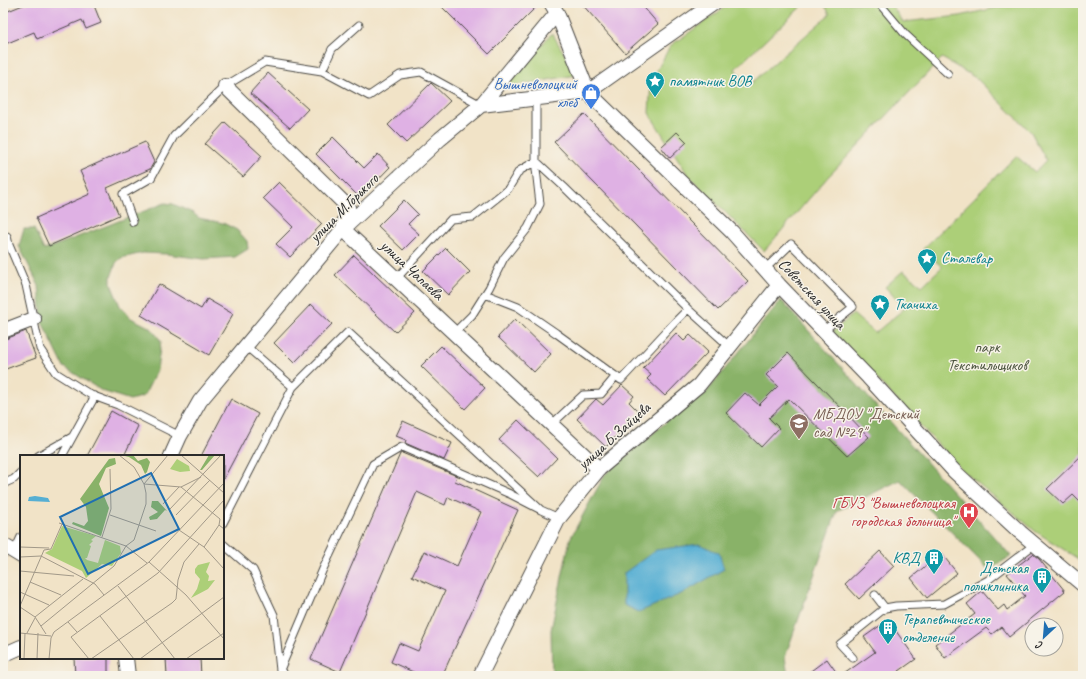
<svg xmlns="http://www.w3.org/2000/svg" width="1086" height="679" font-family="Caveat,sans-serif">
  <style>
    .green { fill: #accf78; stroke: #6c7d52 }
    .forest { fill: #89b268; stroke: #5a6e4a }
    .water { fill: #56afd3; stroke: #406d7f }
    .building { fill: #dfb1e4 }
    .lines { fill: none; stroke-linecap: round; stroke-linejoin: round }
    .service-casing { stroke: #494742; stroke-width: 9 }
    .minor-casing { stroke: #494742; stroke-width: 16 }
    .service { stroke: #fff; stroke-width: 7 }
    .minor { stroke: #fff; stroke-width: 14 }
    .labels { text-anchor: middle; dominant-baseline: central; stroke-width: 3; stroke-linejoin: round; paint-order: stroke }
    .culture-label { font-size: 16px; fill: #0d838f; stroke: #f7f3e8; text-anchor: start }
    .shop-label { font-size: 16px; fill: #366cbe; stroke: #f7f3e8; text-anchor: end }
    .street-label { font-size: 16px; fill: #2b2b2b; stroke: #f7f3e8 }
    .park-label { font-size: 16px; fill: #4b543e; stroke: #f7f3e8 }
    .education-label { font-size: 16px; fill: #785e54; stroke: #f7f3e8; text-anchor: start }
    .health-label { font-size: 16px; fill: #be3a42; stroke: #f7f3e8; text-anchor: end }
    .inset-road { fill: none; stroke: #a29989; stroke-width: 1 }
    .view { fill: #1f6fb2; fill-opacity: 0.15; stroke: #1f6fb2; stroke-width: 2 }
    .inset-edge { fill: none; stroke: #2b2b2b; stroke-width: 2 }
  </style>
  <rect width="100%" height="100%" fill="#f7f3e8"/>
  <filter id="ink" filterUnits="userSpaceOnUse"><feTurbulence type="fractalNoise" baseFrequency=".025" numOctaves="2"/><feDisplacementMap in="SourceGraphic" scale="8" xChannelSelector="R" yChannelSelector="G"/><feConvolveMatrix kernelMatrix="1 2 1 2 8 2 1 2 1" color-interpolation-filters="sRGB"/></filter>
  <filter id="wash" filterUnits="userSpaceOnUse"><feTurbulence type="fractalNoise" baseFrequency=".012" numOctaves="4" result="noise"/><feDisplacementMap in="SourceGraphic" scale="16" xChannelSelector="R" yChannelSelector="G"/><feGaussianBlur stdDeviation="0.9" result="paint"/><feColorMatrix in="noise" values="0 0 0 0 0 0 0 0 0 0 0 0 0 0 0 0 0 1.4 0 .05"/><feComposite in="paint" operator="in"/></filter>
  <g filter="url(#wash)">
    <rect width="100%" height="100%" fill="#f1e3c7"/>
    <!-- green -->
    <path class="green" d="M731 3H805L735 69 748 86 830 14 823 3H890L903 22 960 16 1017 3H1083V562L1035 531 961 469 833 332 853 314 875 333 905 308 885 287 903 271 922 286 942 267 923 249 1016 156 1035 172 1046 160 1031 132 976 78 942 58 827 178 764 251 688 175 649 113 651 82 670 46Z
      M552 33 577 75 505 87Z"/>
    <!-- forest -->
    <path class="forest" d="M165 203 173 204 193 213 199 218 223 223 237 230 247 241 248 249 235 257 204 259 166 254 143 253 121 258 116 263 111 277V284L120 306 131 318 151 328 161 341 157 370 144 396 130 400 102 391 64 367 42 322 39 286 19 246 24 229H34L44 250Z
      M781 300 1011 556 989 570 900 480 837 511 785 657 788 676H552L551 630 570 539 605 474 671 418 704 395Z"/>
    <!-- water -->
    <path class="water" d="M699 544 719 553 724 569 683 593 639 612 624 605V573L656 550Z"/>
    <g id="blocks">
      <!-- building -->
      <path class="building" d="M28 3H93L101 23 86 29 82 20 37 39 34 32 3 45V13Z
        M438 3H540L489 54Z
        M581 3H640L658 24 625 53Z
        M268 73 308 109 290 128 250 93Z
        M431 83 450 101 406 143 388 125Z
        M584 114 748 281 718 310 554 142Z
        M225 122 262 156 243 177 205 144Z
        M677 132 687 142 670 158 661 147Z
        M333 137 364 168 378 154 390 167 360 198 316 154Z
        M145 142 154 162 150 169 107 188 119 215 49 246 36 218 90 194 80 171Z
        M279 182 322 224 290 257 276 244 293 227 263 198Z
        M404 200 418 214 408 224 419 234 403 250 378 226Z
        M446 248 470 272 448 295 423 271Z
        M354 255 415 313 395 332 335 275Z
        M159 284 201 309 207 299 233 314 209 355 141 315Z
        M311 304 332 324 294 363 274 343Z
        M515 319 551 354 534 372 498 337Z
        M26 331 36 358 3 370V340Z
        M676 333 684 341 690 335 708 352 665 396 647 379 651 375 643 368Z
        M441 346 485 388 465 409 421 366Z
        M788 353 869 437 847 456 789 399 769 418 779 428 761 447 726 413 745 393 759 405 778 386 766 375Z
        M622 385 634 396 629 402 639 412 606 447 577 419 596 399 603 405Z
        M231 399 258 414 223 480V456H201Z
        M111 411 138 426 124 456H87Z
        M518 420 557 458 539 477 499 440Z
        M403 421 452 443 444 460 405 443 406 440 396 436Z
        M402 453 457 476 455 481 518 510 442 676H422L391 662 399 643 418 651 445 591 412 576 424 551 457 566 481 512 448 497 445 505 417 492 340 672 311 659 400 454Z
        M1083 454V505L1073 495 1063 504 1047 489Z
        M880 551 894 566 859 599 845 584Z
        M941 553 957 573 927 598 911 578Z
        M1033 554 1039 559 1065 591 1009 637 1001 627 992 634 986 628 945 658 935 644 975 614 967 604 982 591 998 610 1004 605 1007 610 1025 596 1007 574Z
        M888 620 916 659 892 676H841L875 652 864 637Z
        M74 658H108V676H75Z
        M166 658H200L201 676H167Z
        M827 659 839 676H804Z"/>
    </g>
  </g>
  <g filter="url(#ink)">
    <use href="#blocks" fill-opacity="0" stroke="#494742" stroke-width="1"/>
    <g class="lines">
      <!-- service casing -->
      <g class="service-casing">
        <path id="service" d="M879 3 905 34 948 74
          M322 71 369 96 400 75 421 72 481 105
          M133 222 123 194 151 178 174 136 225 86 265 62 322 71 332 49 359 25
          M3 237 7 236 9 245 26 285 40 349 56 373 91 395 118 405 180 436
          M765 269 791 244 853 307 823 331
          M396 279 451 219 473 217 508 189 519 171 536 161 564 187 688 309
          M485 294 518 307 556 333 621 380 674 323 688 309 730 347
          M454 333 472 315 489 288 504 258 528 228 540 204 536 169V99
          M246 346 293 387
          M551 425 583 395 601 394 616 376
          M38 456 72 437
          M62 456 95 396
          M3 484 14 479 21 472
          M223 523 293 387 348 332 541 510
          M223 544 253 570 274 615 280 670 286 676
          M14 552 21 537
          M875 595 885 608
          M853 658 840 644 885 608 896 606 944 604 988 580 1035 544
          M280 670 323 569 373 464 402 447 510 494 541 510 559 518"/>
      </g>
      <!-- minor casing -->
      <g class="minor-casing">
        <path id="minor" d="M551 3 557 13 588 92 732 232 779 285 868 377 954 471 1020 532 1083 585
          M225 86 348 207 343 229 599 469
          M481 105 557 13
          M3 331 34 319
          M171 456 180 436 200 401 343 229 440 139 481 105 588 92 714 3
          M3 545 21 556
          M3 655 21 647
          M126 658 128 676
          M480 676 559 518 599 469 699 385 779 285"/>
      </g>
      <!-- service -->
      <use href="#service" class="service"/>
      <!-- minor -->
      <use href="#minor" class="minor"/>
    </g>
  </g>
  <!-- icons -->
  <defs>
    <g id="sight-pin" transform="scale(1)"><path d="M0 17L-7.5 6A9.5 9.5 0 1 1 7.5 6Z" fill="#0f9aa8" stroke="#f7f3e8"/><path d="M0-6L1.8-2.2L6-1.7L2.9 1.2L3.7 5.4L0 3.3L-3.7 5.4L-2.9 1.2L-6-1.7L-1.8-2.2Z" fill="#fff"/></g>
    <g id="shop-pin" transform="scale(1)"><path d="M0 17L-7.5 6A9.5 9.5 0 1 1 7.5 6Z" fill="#3f7fe0" stroke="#f7f3e8"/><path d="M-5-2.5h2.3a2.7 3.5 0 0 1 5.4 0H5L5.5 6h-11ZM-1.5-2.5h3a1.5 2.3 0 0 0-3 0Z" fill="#fff"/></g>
    <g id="school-pin" transform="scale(1)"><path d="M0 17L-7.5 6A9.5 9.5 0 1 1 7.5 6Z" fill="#8d6e63" stroke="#f7f3e8"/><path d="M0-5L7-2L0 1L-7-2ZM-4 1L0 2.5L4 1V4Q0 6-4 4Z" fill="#fff"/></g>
    <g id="hospital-pin" transform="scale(1)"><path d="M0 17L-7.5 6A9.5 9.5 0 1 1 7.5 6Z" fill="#e0444e" stroke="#f7f3e8"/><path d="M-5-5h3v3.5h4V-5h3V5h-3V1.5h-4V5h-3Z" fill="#fff"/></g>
    <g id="building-pin" transform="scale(1)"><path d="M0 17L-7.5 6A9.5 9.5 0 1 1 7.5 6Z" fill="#0f9aa8" stroke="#f7f3e8"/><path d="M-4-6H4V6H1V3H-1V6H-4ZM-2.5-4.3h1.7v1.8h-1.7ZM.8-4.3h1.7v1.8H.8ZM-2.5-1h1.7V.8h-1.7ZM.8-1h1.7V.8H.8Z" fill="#fff"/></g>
  </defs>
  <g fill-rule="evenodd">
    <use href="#sight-pin" x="655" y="81"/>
    <use href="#shop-pin" x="591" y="93"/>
    <use href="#sight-pin" x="927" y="258"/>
    <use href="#sight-pin" x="880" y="304"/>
    <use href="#school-pin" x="799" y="423"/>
    <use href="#hospital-pin" x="969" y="512"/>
    <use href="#building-pin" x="934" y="558"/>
    <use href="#building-pin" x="1042" y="577"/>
    <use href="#building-pin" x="888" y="628"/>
  </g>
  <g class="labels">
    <!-- culture labels -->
    <g class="culture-label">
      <text x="669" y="81">памятник ВОВ</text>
      <text x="941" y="258">Сталевар</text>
      <text x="894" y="304">Ткачиха</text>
      <text x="920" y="558" text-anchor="end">КВД</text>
      <text x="1028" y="568" text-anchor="end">Детская<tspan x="1028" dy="18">поликлиника</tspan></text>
      <text x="902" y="619">Терапевтическое<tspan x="902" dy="18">отделение</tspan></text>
    </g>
    <!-- shop labels -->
    <g class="shop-label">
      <text x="577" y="84">Вышневолоцкий<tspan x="577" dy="18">хлеб</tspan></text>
    </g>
    <!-- street labels -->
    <g class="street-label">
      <text transform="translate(344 208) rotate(-45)">улица М.Горького</text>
      <text transform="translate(412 270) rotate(43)">улица Чапаева</text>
      <text transform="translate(812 294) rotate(47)">Советская улица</text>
      <text transform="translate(614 436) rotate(-42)">улица Б.Зайцева</text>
    </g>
    <!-- park labels -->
    <g class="park-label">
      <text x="987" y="347">парк<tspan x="987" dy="18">Текстильщиков</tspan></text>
    </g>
    <!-- education labels -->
    <g class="education-label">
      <text x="813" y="414">МБДОУ "Детский<tspan x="813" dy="18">сад №29"</tspan></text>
    </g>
    <!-- health labels -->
    <g class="health-label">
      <text x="955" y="503">ГБУЗ "Вышневолоцкая<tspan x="955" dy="18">городская больница"</tspan></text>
    </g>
  </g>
  <!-- overview -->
  <g transform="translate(20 455)">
    <rect width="204" height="204" fill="#f1e3c7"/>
    <path d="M157 4 169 11 170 16 160 17 150 14ZM42 71 76 81 71 85 73 86 69 90 71 91 67 103H65L67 105 78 108 85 85 100 91 101 98 92 111 82 109 66 123 62 116 25 98 32 94ZM190 107 186 117 189 121 188 126 195 125 188 134 171 143 177 134 180 124 175 118V114L178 110Z" fill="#accf78"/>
    <path d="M101 0H113L118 6 127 3 130 7 127 17 125 19 121 10 109 2ZM189 0H195L182 15H180ZM95 3 96 9 86 13 79 29 89 53 81 81 52 69 53 67 64 71 68 66 66 52 60 44 89 4ZM132 46H138L147 56 145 55 137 64 130 65 129 62 138 57 131 52Z" fill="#89b268"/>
    <path d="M15 41 28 43 30 47 8 46 9 42Z" fill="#56afd3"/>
    <path class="inset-road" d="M161 0 204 38M124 29 161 32 181 22M124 29 148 0M161 32 200 64 199 70 204 74M143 49 159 32M150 54 201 0M90 60 136 76M156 60 190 25M39 68 106 91 127 108M159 75 184 92 204 114M82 82 91 54 90 14M0 92 29 93M184 92 199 70M31 94 42 69M0 102 21 101 75 129 84 140M129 107 166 140 204 184M0 116 54 121M10 127 41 140M98 131 155 204M0 137 29 150M0 151 24 95 31 94M0 152 15 162 26 179M80 161 114 204M15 162 63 124M48 167 57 177M21 171 94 111 106 91 114 85 126 49V38L124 29 114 12 99 0M0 178 31 181M7 178 15 163M4 204 5 178M17 204 18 178M29 204 31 183 34 177 129 107 204 28M69 204 51 182 138 118 204 45M71 204 152 148 156 144 158 125 164 107 179 89M120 204 204 142M166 204 204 178"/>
    <path class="view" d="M131 18 159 74 68 119 40 62Z"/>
    <rect width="204" height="204" class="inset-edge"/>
  </g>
  <!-- margin -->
  <rect width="1086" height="679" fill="none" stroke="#f7f3e8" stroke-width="16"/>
  <!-- north arrow -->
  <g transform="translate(1044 637) rotate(206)"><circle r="19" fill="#f7f3e8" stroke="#a5a39c"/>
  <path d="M0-3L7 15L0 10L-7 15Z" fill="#1f6fb2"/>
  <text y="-6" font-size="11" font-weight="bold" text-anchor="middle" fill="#2b2b2b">С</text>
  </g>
</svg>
